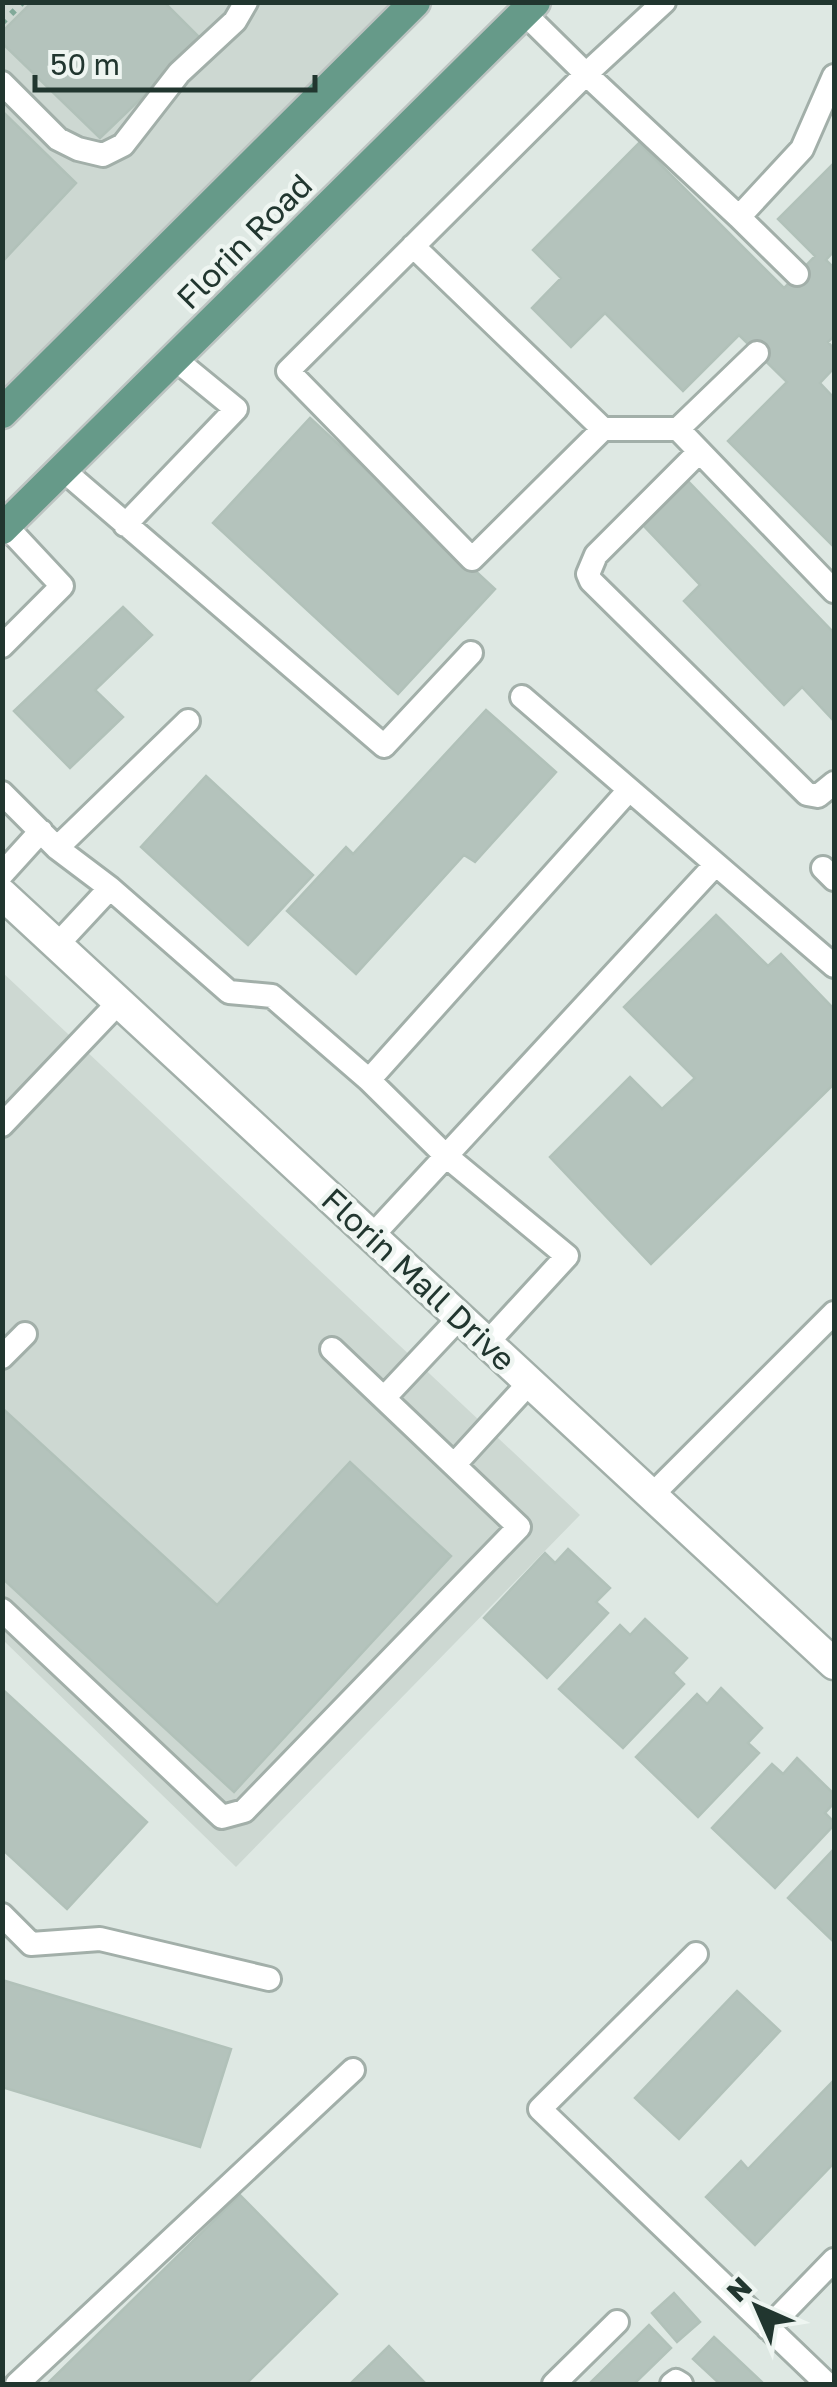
<svg xmlns="http://www.w3.org/2000/svg" width="837" height="2387" font-family="'Golos Text',sans-serif">
  <style>
    .built { fill: #cdd8d2 }
    .building { fill: #b4c3bc; stroke: #b1c1b9; stroke-width: 2.5 }
    .lines { fill: none; stroke-linecap: round; stroke-linejoin: round }
    .service-casing { stroke: #a2afa9; stroke-width: 28 }
    .tertiary-casing { stroke: #a2afa9; stroke-width: 35 }
    .primary-casing { stroke: #bcc3c1; stroke-width: 35 }
    .path { stroke: #81a999; stroke-width: 6; stroke-dasharray: 5 8; stroke-linecap: butt }
    .service { stroke: #fff; stroke-width: 22 }
    .tertiary { stroke: #fff; stroke-width: 30 }
    .primary { stroke: #669a89; stroke-width: 30 }
    .labels { text-anchor: middle; dominant-baseline: central; stroke-width: 9; stroke-linejoin: round; paint-order: stroke }
    .street-label { font-size: 32px; fill: #21362f; stroke: #eef5f1 }
  </style>
  <rect width="100%" height="100%" fill="#dee8e3"/>
  <!-- built -->
  <path class="built" d="M3 3H418L3 416Z
    M2 972 580 1515 236 1867 3 1640Z"/>
  <!-- building -->
  <path class="building" d="M32 2H164L202 40 100 138 2 43V32Z
    M2 111 76 183 2 262Z
    M639 143 784 288 815 256 778 219 834 163V251L826 260 834 268V336L828 342 834 349V368L820 383 834 398V547L728 441 787 382 739 335 683 391 605 313 571 347 532 308 561 278 533 250Z
    M310 418 495 589 398 694 213 523Z
    M688 481 834 633V721L802 687 784 705 684 601 700 585 642 524Z
    M123 607 152 635 95 690 123 717 70 768 14 711Z
    M486 710 556 772 475 862 464 855 356 974 287 911 346 847 353 854Z
    M206 776 313 875 248 945 141 847Z
    M716 915 768 966 781 954 834 1009V1084L651 1264 550 1157 630 1077 662 1109 695 1078 624 1007Z
    M2 1408 217 1605 350 1462 451 1556 234 1792 2 1578Z
    M568 1549 610 1588 596 1602 608 1613 547 1678 484 1618 545 1553 555 1563Z
    M645 1619 687 1658 673 1673 684 1684 623 1748 559 1689 620 1625 630 1635Z
    M721 1688 762 1728 748 1743 759 1753 698 1817 636 1757 697 1694 707 1704Z
    M2 1689 147 1822 67 1909 2 1849Z
    M797 1758 834 1794V1803L825 1813 834 1822V1825L775 1888 712 1828 772 1764 783 1774Z
    M834 1849V1942L788 1898Z
    M2 1980 231 2049 200 2147 2 2087Z
    M737 1991 780 2031 679 2139 635 2098Z
    M834 2080V2163L755 2245 706 2197 741 2161 748 2169Z
    M240 2195 337 2294 246 2384H47Z
    M674 2293 700 2322 677 2342 652 2313Z
    M649 2325 671 2348 634 2384H589Z
    M714 2337 764 2384H720L693 2359Z
    M389 2346 426 2384H350Z"/>
  <g class="lines">
    <!-- service casing -->
    <g class="service-casing">
      <path id="service" d="M664 2 586 74 739 217 802 149 834 76
        M2 83 58 139 78 149 103 155 123 145 179 73 235 21 246 2
        M739 217 797 274
        M413 246 603 429 472 559 288 371 586 74 524 13
        M603 429H678L834 591
        M678 429 757 353
        M699 452 596 555 588 574 591 581 807 794 818 796 834 783
        M63 470 384 746 471 653
        M125 525 236 409 175 359
        M2 646 62 586 6 526
        M522 697 834 966
        M188 721 57 848 110 888 229 992 272 996 369 1080 445 1155 567 1256 488 1342
        M2 793 57 848
        M823 868 834 879
        M2 874 41 831
        M57 945 110 888
        M369 1080 629 790
        M2 1125 119 1002
        M372 1236 715 865
        M2 1357 25 1334
        M384 1398 460 1317
        M454 1465 530 1382
        M652 1495 834 1313
        M2 1610 222 1817 244 1811 519 1527 332 1349
        M2 1915 31 1944 100 1939 269 1979
        M696 1954 540 2109 827 2384
        M768 2328 834 2260
        M17 2384 353 2070
        M554 2384 617 2322
        M672 2384 676 2381 681 2384"/>
    </g>
    <!-- tertiary casing -->
    <g class="tertiary-casing">
      <path id="tertiary" d="M2 894 834 1664"/>
    </g>
    <!-- primary casing -->
    <g class="primary-casing">
      <path id="primary" d="M2 413 415 2
        M2 529 535 2"/>
    </g>
    <!-- path -->
    <path class="path" d="M2 23 23 2"/>
    <!-- service -->
    <use href="#service" class="service"/>
    <!-- tertiary -->
    <use href="#tertiary" class="tertiary"/>
    <!-- primary -->
    <use href="#primary" class="primary"/>
  </g>
  <g class="labels">
    <!-- street labels -->
    <g class="street-label">
      <text transform="translate(244 241) rotate(-45)">Florin Road</text>
      <text transform="translate(419 1279) rotate(43)">Florin Mall Drive</text>
    </g>
  </g>
  <!-- border -->
  <rect width="837" height="2387" fill="none" stroke="#21362f" stroke-width="10"/>
  <!-- north arrow -->
  <g transform="translate(757 2307) rotate(315)" stroke="#eef5f1" stroke-width="8" paint-order="stroke">
  <path d="M0-8L18 38L0 25L-18 38Z" fill="#21362f"/>
  <text y="-15" font-size="28" font-weight="bold" text-anchor="middle" fill="#21362f">N</text>
  </g>
  <!-- scale -->
  <path d="M35 75v15h280v-15" fill="none" stroke="#21362f" stroke-width="5"/>
  <text x="50" y="75" font-size="30" fill="#21362f" stroke="#eef5f1" stroke-width="8" paint-order="stroke">50 m</text>
</svg>
